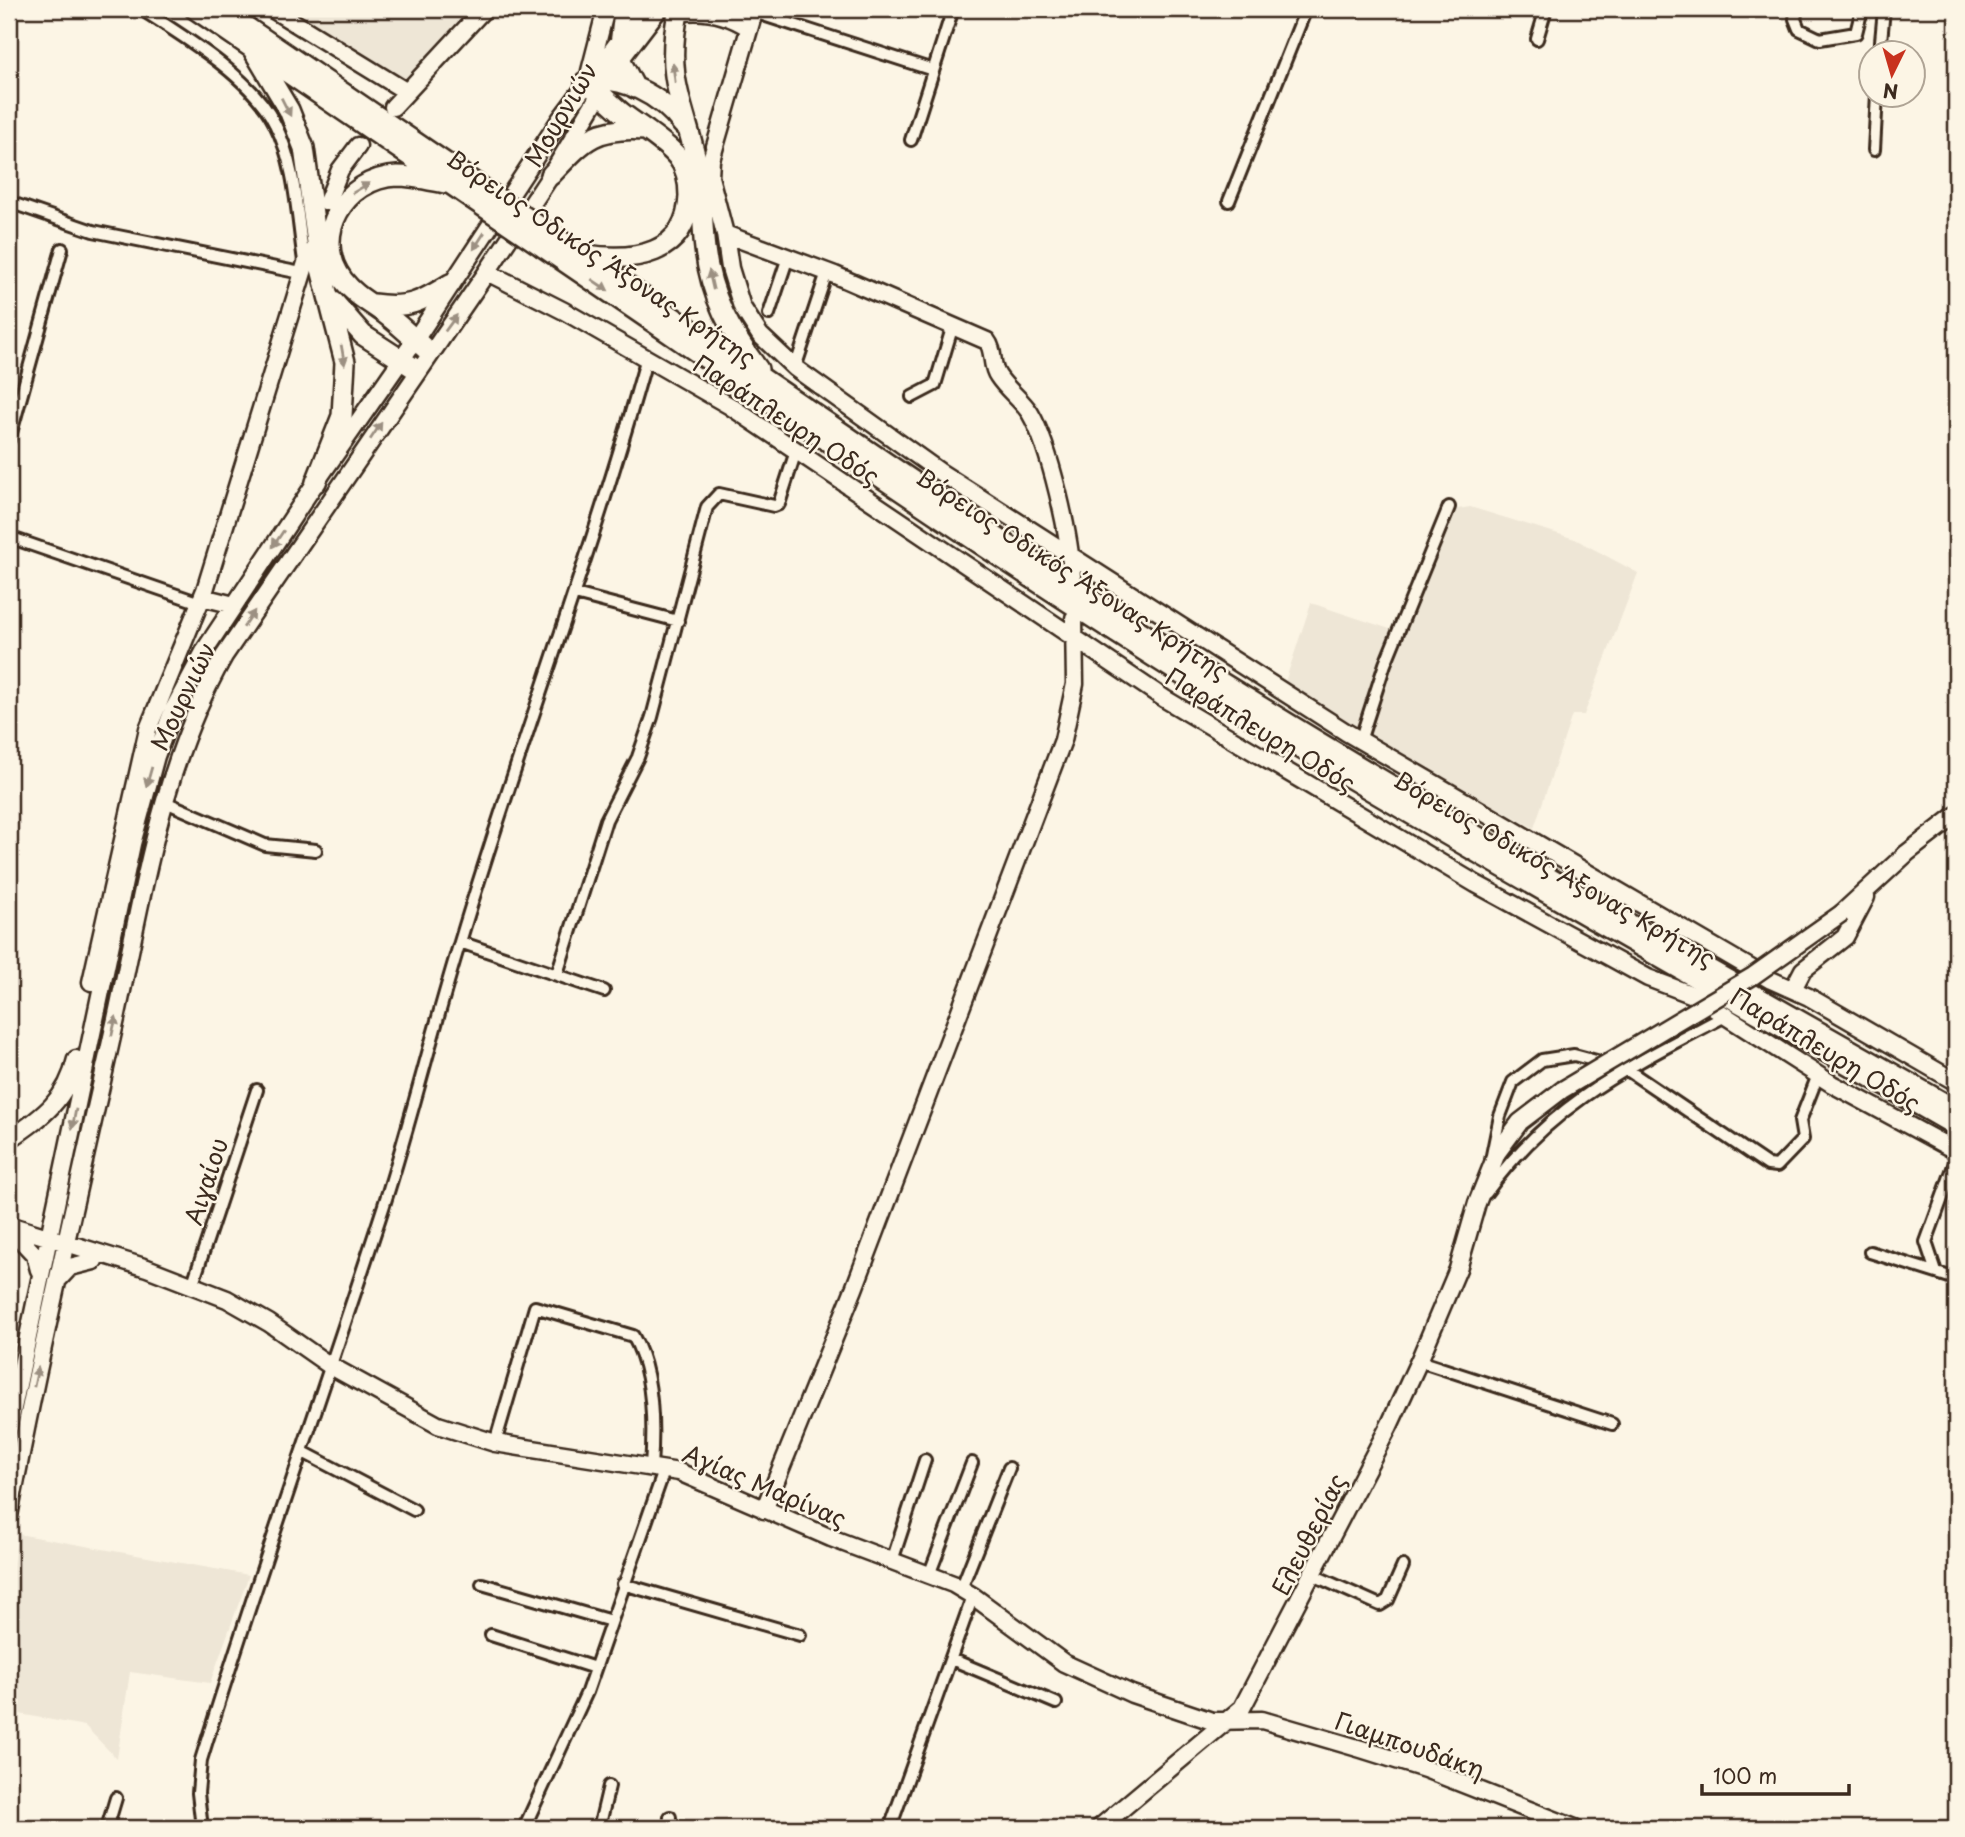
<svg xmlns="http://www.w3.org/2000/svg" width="1965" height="1837" font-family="'Playpen Sans',sans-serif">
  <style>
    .built { fill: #eee6d6 }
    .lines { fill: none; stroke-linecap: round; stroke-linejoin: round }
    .street-casing { stroke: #3b2a1e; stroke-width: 16 }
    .secondary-casing { stroke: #3b2a1e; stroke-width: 21 }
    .highway-casing { stroke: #3b2a1e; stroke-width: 24 }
    .street { stroke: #fcf5e5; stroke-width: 10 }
    .secondary { stroke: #fcf5e5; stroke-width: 16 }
    .highway { stroke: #fcf5e5; stroke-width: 19 }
    .secondary-bridge-casing { stroke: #3b2a1e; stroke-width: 21; stroke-linecap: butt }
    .highway-bridge-casing { stroke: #3b2a1e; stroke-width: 24; stroke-linecap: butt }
    .secondary-bridge { stroke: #fcf5e5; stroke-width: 16 }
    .highway-bridge { stroke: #fcf5e5; stroke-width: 19 }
    .oneway { fill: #9c9082 }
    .labels { text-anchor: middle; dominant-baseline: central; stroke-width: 5; stroke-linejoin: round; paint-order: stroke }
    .street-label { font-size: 24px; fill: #3b2a1e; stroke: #fcf5e5 }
  </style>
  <rect width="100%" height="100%" fill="#fcf5e5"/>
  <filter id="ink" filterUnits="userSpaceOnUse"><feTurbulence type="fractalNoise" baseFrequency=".0143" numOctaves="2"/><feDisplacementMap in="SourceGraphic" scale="14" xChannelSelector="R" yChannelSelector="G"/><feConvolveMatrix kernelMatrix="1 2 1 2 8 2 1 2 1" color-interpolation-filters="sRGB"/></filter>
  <g filter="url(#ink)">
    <!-- built -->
    <path class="built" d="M286 9H478L407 84Z
      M1470 507 1575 539 1638 573 1584 715H1572L1534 828 1368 736 1284 685 1311 603 1405 634 1449 516 1458 509Z
      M18 1534 249 1575 210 1683 130 1672 117 1759 85 1726 9 1712V1585Z"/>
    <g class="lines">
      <!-- street casing -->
      <g class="street-casing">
        <path id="street" d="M141 9C183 36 253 78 275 124 296 165 297 216 304 261
          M1797 9 1795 19 1799 29 1820 39 1856 33 1862 9
          M754 12 933 70
          M1537 39 1546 9
          M1880 52 1884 9
          M911 140 953 9
          M1874 150 1877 94
          M1229 201 1306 9
          M9 202 93 231 301 273
          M769 314 788 257
          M795 368 827 272
          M912 397 935 385 953 325
          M9 440 62 249
          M9 537 200 603
          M575 594 678 621
          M1360 741 1385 664 1449 507
          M163 801 265 845 316 850
          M460 942 604 991
          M557 974 606 820 638 757 652 717 707 507 719 494 774 506 779 504 796 451
          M1491 1160 1500 1116 1513 1082 1542 1060 1574 1055 1626 1069 1768 1165 1777 1166 1803 1139 1800 1121 1818 1075
          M1486 1193C1553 1101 1629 1067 1727 1015
          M1870 1252 1956 1279
          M1936 1272 1926 1242 1956 1160
          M192 1286 257 1090
          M1419 1361 1612 1424
          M495 1443 535 1307 633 1336C654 1372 654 1426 651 1467
          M303 1452 414 1510
          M892 1561 925 1460
          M929 1575 972 1463
          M1313 1575 1380 1605 1388 1600 1403 1566
          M482 1584 611 1621
          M623 1584 800 1635
          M961 1589 1009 1468
          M491 1635 595 1668
          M951 1659 1056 1703
          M1956 1679V1675
          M107 1828 116 1798
          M202 1828 198 1793 201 1760C258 1574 324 1390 384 1205 412 1118 433 1029 460 942 519 746 592 554 647 357
          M524 1828 587 1692 665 1468
          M599 1828 609 1786
          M669 1828 670 1817
          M890 1828 973 1596
          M1196 1828H1212"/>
      </g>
      <!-- secondary casing -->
      <g class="secondary-casing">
        <path id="secondary" d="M272 9 407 92
          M679 9 678 13C703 9 728 14 749 28
          M755 9 711 160 710 177 725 234 730 268 742 307 760 335 795 368 940 472 1346 732 1771 980 1809 997 1956 1082
          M619 40 623 9
          M590 71 606 9
          M393 107 484 9
          M327 202 340 170 358 146
          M725 234 835 275 987 341C995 351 990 365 998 376 1007 390 1021 399 1030 413 1050 447 1070 536 1072 576
          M487 272 564 311 730 406 1165 699 1476 884 1648 978 1693 995 1832 1084 1956 1151
          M202 597 234 605
          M1842 913 1907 853 1956 815
          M91 982 148 729 205 590 309 253
          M1793 989 1803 970 1845 937 1866 897
          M9 1140C42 1117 67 1100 76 1059
          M9 1225 147 1268 227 1299 269 1323 329 1365 438 1425 495 1443 679 1472 831 1538 953 1584 973 1596 1064 1663 1132 1694 1212 1721 1262 1720 1361 1749 1425 1769 1575 1828
          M20 1239 35 1255 39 1270
          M57 1281 70 1267 94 1261
          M9 1427 132 844 156 756 173 710 206 648 316 482 415 340 561 118 643 9
          M764 1510 854 1289 1063 740 1075 684 1074 618
          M9 1516C40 1350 79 1185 116 1019 143 895 160 769 224 656L487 272 551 175 620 60 659 9
          M1099 1828 1242 1708 1389 1426 1419 1361 1458 1269 1477 1203 1497 1153 1520 1122 1562 1090"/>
      </g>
      <!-- highway casing -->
      <g class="highway-casing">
        <path id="highway" d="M195 9 471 198
          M220 9 475 183
          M678 13C663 87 690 113 700 180 703 203 702 226 705 249 711 297 730 331 758 369
          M252 48 289 110 304 148 320 265 345 362 342 416 316 482
          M620 60 635 88
          M585 82C599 91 610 103 622 113 640 127 662 139 677 156 686 167 689 183 689 196 687 256 633 262 586 255
          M585 82C620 73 662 96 683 125
          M551 175C584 140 595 126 646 130
          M552 235C766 379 976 529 1195 666 1443 822 1701 964 1956 1110
          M543 247C808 427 1071 612 1347 776 1548 896 1753 1009 1956 1126
          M334 302 363 335 417 370
          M373 304C408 309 421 302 450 284
          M429 352C416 341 403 328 389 317 373 304 356 297 343 280 310 237 344 178 397 176 412 176 429 180 445 183"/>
      </g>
      <!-- street -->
      <use href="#street" class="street"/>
      <!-- secondary -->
      <use href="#secondary" class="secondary"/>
      <!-- highway -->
      <use href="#highway" class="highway"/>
      <!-- secondary-bridge casing -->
      <g class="secondary-bridge-casing">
        <path id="secondary-bridge" d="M1562 1090 1753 976 1842 913"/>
      </g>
      <!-- highway-bridge casing -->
      <g class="highway-bridge-casing">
        <path id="highway-bridge" d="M475 183 552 235
          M471 198 543 247"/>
      </g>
      <!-- secondary-bridge -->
      <use href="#secondary-bridge" class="secondary-bridge"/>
      <!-- highway-bridge -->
      <use href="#highway-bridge" class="highway-bridge"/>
    </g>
    <!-- one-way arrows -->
    <defs><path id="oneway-solid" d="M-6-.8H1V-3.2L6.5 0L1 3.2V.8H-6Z" transform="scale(1.75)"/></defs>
    <g class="oneway">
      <use href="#oneway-solid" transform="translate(674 73) rotate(-97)"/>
      <use href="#oneway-solid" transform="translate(286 107) rotate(63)"/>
      <use href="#oneway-solid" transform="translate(361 188) rotate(-31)"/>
      <use href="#oneway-solid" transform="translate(479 241) rotate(123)"/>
      <use href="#oneway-solid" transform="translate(711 280) rotate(-103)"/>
      <use href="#oneway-solid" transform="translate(600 285) rotate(34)"/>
      <use href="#oneway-solid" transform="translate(451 323) rotate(-54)"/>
      <use href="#oneway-solid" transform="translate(343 355) rotate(80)"/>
      <use href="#oneway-solid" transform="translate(376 431) rotate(-56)"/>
      <use href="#oneway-solid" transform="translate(278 539) rotate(124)"/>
      <use href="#oneway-solid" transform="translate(249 619) rotate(-56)"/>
      <use href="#oneway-solid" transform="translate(149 777) rotate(106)"/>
      <use href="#oneway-solid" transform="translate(114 1026) rotate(-77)"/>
      <use href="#oneway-solid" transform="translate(74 1119) rotate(101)"/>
      <use href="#oneway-solid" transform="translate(36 1377) rotate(-78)"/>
    </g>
  </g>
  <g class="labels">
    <!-- street labels -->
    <g class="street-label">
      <text transform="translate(560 114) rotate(-59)">Μουρνιών</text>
      <text transform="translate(602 257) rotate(34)">Βόρειος Οδικός Άξονας Κρήτης</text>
      <text transform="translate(787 419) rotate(33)">Παράπλευρη Οδός</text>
      <text transform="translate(1073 573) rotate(33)">Βόρειος Οδικός Άξονας Κρήτης</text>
      <text transform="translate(182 696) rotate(-64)">Μουρνιών</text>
      <text transform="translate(1261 729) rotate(31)">Παράπλευρη Οδός</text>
      <text transform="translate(1555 868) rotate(30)">Βόρειος Οδικός Άξονας Κρήτης</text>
      <text transform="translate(1826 1049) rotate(31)">Παράπλευρη Οδός</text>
      <text transform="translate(205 1181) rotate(-72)">Αιγαίου</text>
      <text transform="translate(765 1485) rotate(23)">Αγίας Μαρίνας</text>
      <text transform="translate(1308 1534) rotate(-63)">Ελευθερίας</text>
      <text transform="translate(1410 1744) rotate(19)">Γιαμπουδάκη</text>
    </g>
  </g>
  <!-- margin -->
  <rect width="1965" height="1837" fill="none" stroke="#fcf5e5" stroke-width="35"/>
  <rect x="18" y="18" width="1930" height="1802" fill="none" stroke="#3b2a1e" stroke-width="2.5" filter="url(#ink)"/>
  <!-- north arrow -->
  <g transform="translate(1892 74) rotate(185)"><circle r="33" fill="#fcf5e5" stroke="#afa495" stroke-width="2"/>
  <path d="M0-5L12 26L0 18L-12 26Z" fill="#c8321e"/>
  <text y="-10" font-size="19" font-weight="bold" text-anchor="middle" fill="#3b2a1e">N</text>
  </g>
  <!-- scale -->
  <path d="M1702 1784v10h147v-10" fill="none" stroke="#3b2a1e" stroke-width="3.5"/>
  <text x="1713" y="1784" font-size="21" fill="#3b2a1e" stroke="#fcf5e5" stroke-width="5" paint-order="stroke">100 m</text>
</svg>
